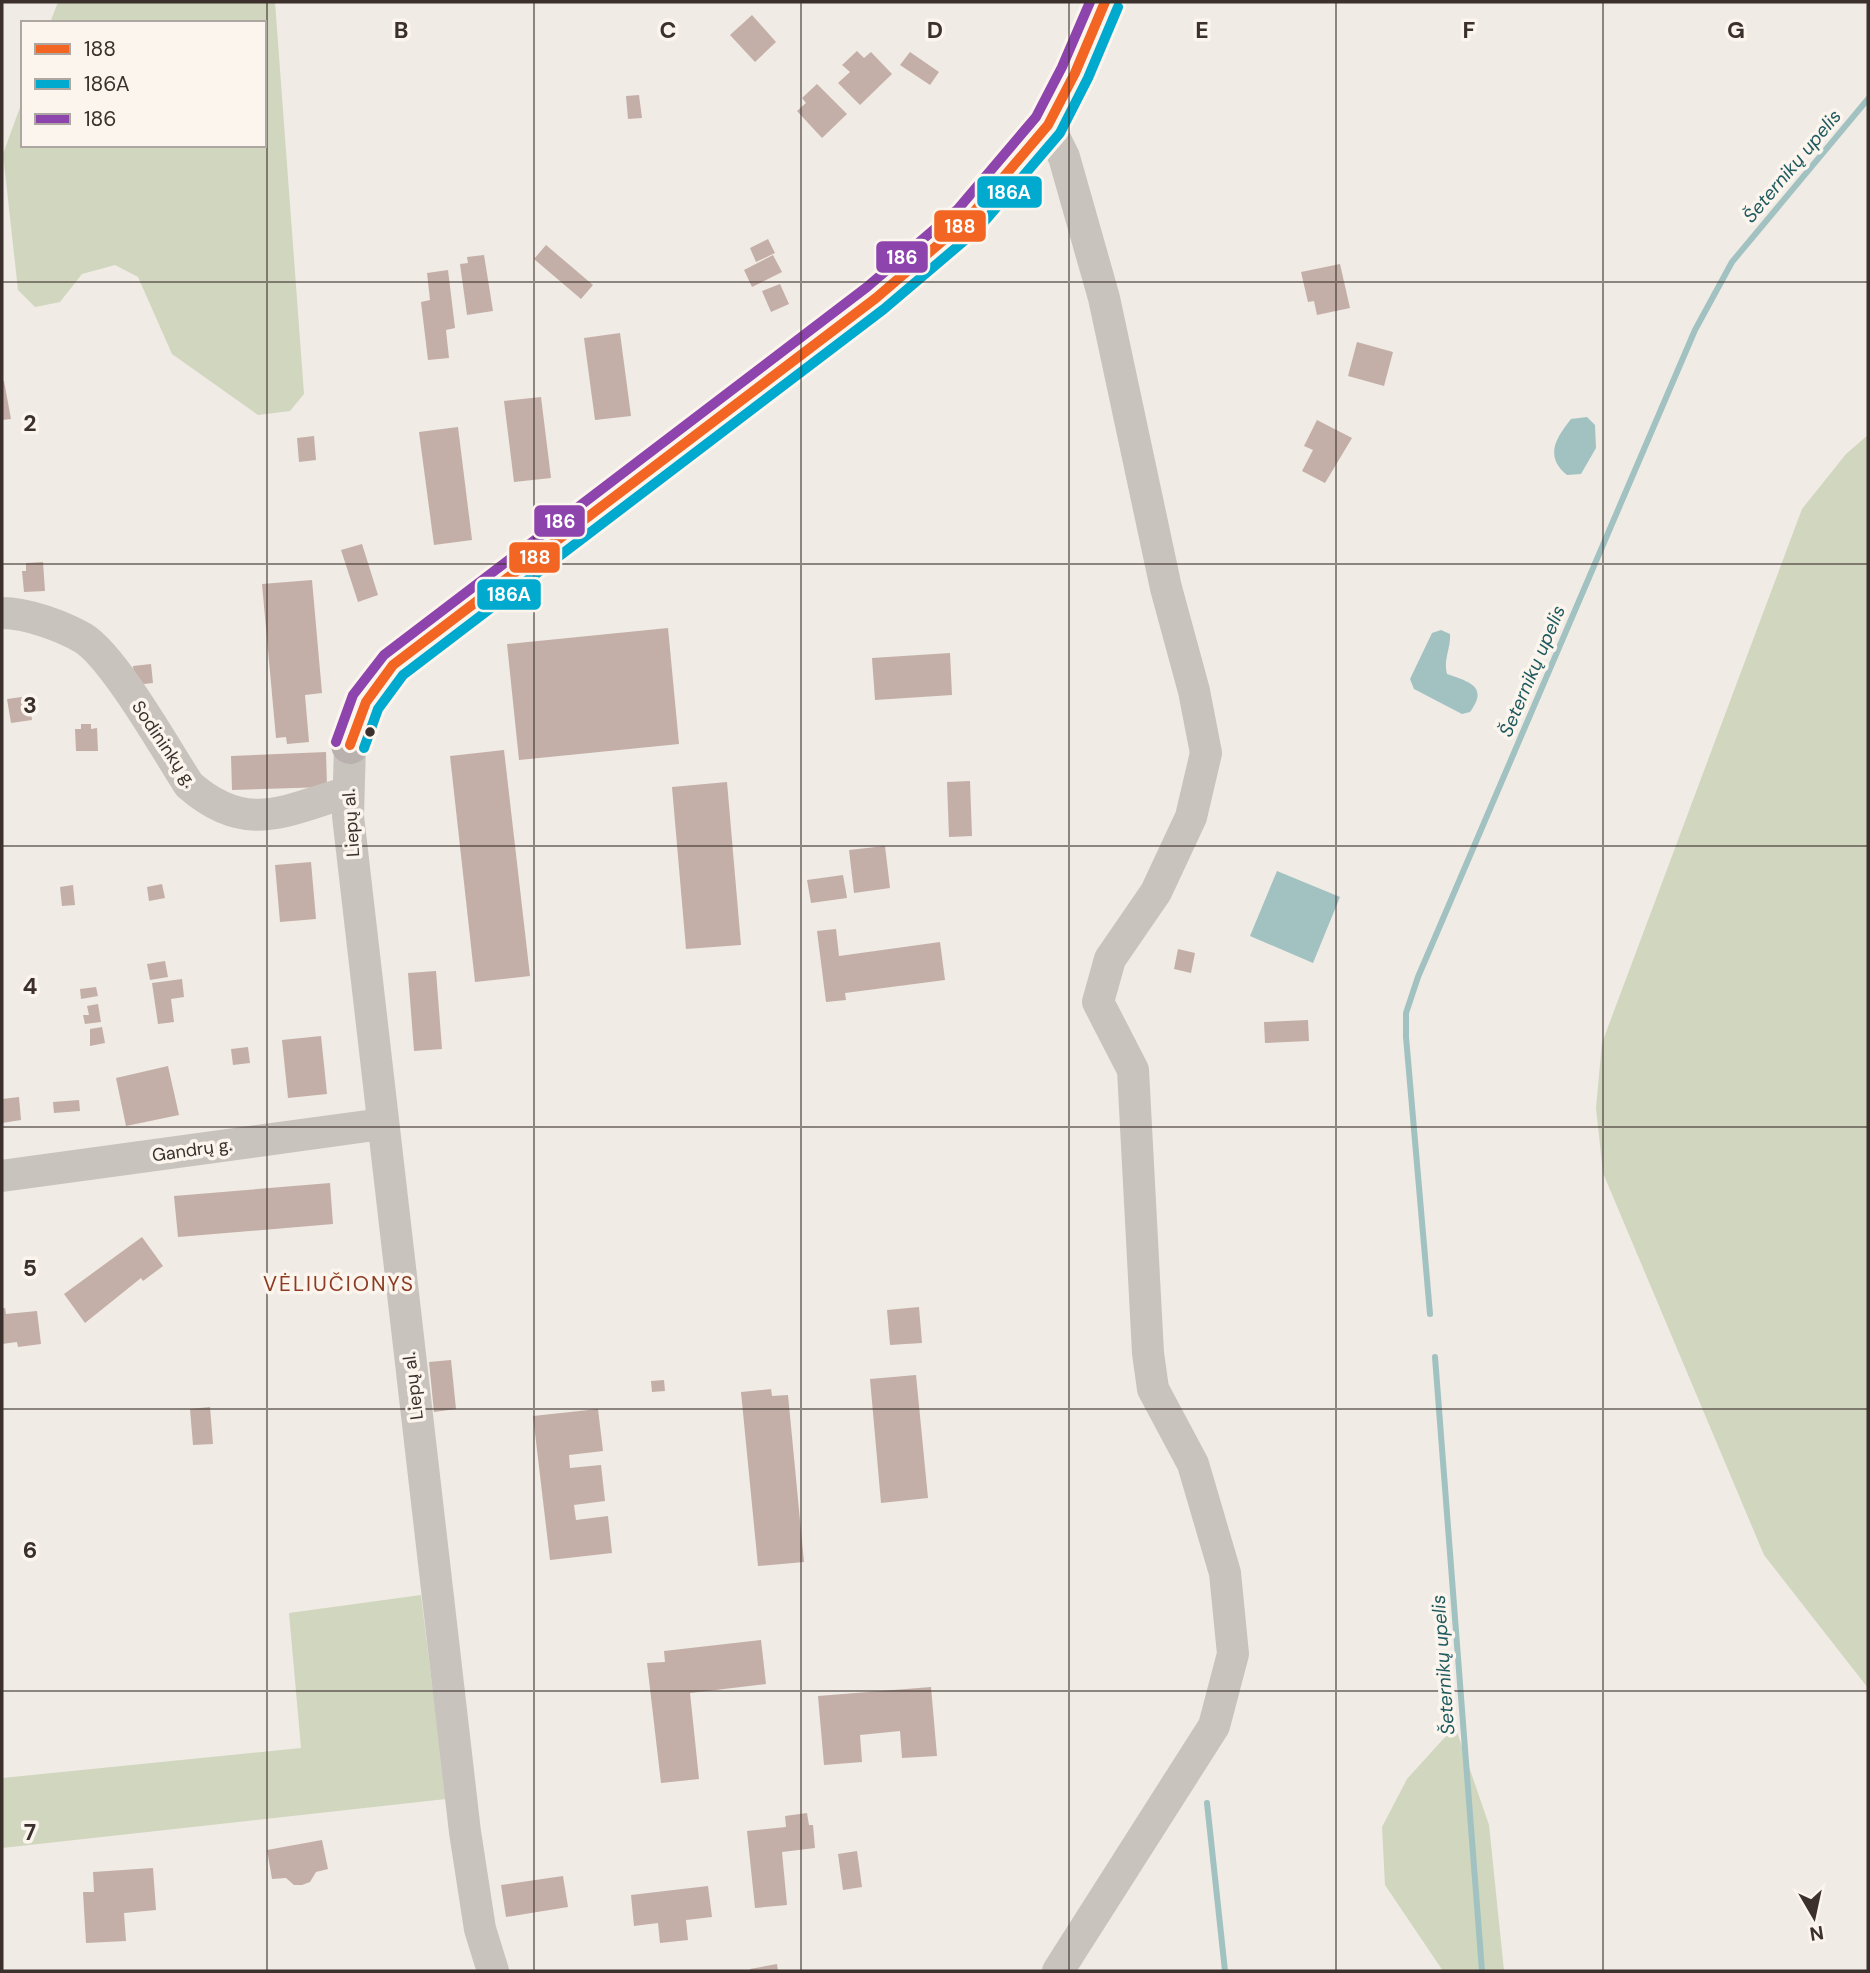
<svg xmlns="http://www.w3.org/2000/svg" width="1870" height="1973" font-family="'DM Sans',sans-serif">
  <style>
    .green { fill: #d1d6bf }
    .water { fill: #a1c2c1 }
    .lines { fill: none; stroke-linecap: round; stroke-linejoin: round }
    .stream { stroke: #a1c2c1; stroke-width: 6 }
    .building { fill: #c3afa7 }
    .minor { stroke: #c9c3be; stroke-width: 32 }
    .major { stroke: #b8b1ad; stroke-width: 38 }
    .bus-1-casing { stroke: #fbf5ee; stroke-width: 16 }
    .bus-2-casing { stroke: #fbf5ee; stroke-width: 16 }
    .bus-3-casing { stroke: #fbf5ee; stroke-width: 16 }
    .bus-1 { stroke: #f26522; stroke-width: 10 }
    .bus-2 { stroke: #00a9ce; stroke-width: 10 }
    .bus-3 { stroke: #8e44ad; stroke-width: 10 }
    .grid { fill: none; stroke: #3b302b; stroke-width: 2; stroke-opacity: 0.55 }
    .bus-dot { fill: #3b302b; stroke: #fbf5ee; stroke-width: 2.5 }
    .labels { text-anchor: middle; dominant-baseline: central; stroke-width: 7; stroke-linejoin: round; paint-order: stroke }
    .street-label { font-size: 18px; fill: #3b302b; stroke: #fbf5ee }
    .water-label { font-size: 19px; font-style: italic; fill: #1f5a5e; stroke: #fbf5ee }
    .quarter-label { font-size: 21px; letter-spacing: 2px; fill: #8c3b22; stroke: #fbf5ee }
    .grid-label { font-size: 23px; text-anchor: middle; font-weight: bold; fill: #3b302b; stroke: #fbf5ee; stroke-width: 7; stroke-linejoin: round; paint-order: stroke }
    .line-badge { stroke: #fbf5ee; stroke-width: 2.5 }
    .badge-label { font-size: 19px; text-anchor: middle; font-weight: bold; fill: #fff }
  </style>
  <rect width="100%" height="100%" fill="#f0ebe5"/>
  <!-- green -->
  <path class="green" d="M58 2H275L304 394 290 411 258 415 172 354 138 277 115 265 82 274 60 302 35 307 18 290 3 154 23 99V145H264V23H50Z
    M1868 435V1688L1764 1555 1603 1173 1596 1108 1602 1043 1802 509 1846 454Z
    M421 1595 446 1799 2 1848V1778L301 1748 289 1613Z
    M1455 1726 1489 1825 1504 1971H1443L1385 1885 1382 1827 1407 1779Z"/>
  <!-- water -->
  <path class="water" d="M1587 417 1595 425 1596 448 1581 474 1567 475C1544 456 1556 438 1571 419Z
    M1441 630 1450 634C1451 648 1443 660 1447 674 1469 682 1489 686 1470 712L1462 714 1414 689 1410 679 1432 633Z
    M1277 871 1340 897 1313 963 1250 936Z"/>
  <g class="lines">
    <!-- stream -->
    <path class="stream" d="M1430 1314 1406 1037V1013L1418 977 1695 330 1732 262 1868 99
      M1435 1357 1482 1971
      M1207 1803 1225 1971"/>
  </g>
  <!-- building -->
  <path class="building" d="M752 15 776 42 755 62 730 35Z
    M857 51 864 58 871 52 892 74 860 105 838 83 850 72 842 65Z
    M910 52 939 72 930 85 900 65Z
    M817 84 847 114 822 138 797 111 806 103 802 98Z
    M639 95 642 118 628 119 626 96Z
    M768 239 775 253 756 262 750 248Z
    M546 245 593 285 581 299 534 259Z
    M484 255 493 311 467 315 460 264 468 263 467 257Z
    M773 255 782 272 752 287 744 270Z
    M1340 264 1350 308 1317 315 1314 301 1308 302 1301 272Z
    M448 270 455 328 446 330 449 358 428 360 421 302 430 300 427 273Z
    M780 284 789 304 771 312 762 291Z
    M620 333 631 416 595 420 584 338Z
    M1357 342 1393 352 1384 386 1348 376Z
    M2 381H4L11 419 2 420Z
    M541 397 551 478 514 482 504 401Z
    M1317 420 1352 438 1325 483 1302 471 1313 450 1304 446Z
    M458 427 472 540 434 545 419 432Z
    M314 436 316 460 299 462 297 438Z
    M362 544 378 595 358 602 341 550Z
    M43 562 45 591 24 592 22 571H26V563Z
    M312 580 322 693 305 695 309 742 287 744 286 737 276 738 262 584Z
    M668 628 679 744 519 760 507 644Z
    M950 653 952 695 875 700 872 658Z
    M151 664 153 683 135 685 133 666Z
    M29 696 32 720 11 723 7 699Z
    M81 724H91V729L97 728 98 751H76L75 729H81Z
    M504 750 530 976 475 982 450 756Z
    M326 752 327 787 232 790 231 756Z
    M970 781 972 836 949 837 947 782Z
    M727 782 741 945 686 949 672 787Z
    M885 846 890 888 854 893 849 850Z
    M311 862 316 919 280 922 275 865Z
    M843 875 847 898 811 903 807 880Z
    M162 884 165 898 149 901 147 887Z
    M73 885 75 905 62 906 60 887Z
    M836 929 839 956 940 942 945 980 845 993 846 1000 826 1002 817 931Z
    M1178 949 1195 953 1191 973 1174 969Z
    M165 961 168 977 150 980 147 964Z
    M436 971 442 1049 414 1051 408 973Z
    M182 979 184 997 171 999 174 1022 158 1024 152 983Z
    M96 987 98 996 81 999 80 989Z
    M98 1004 101 1022 85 1024 83 1015H89L87 1006Z
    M1308 1020 1309 1041 1265 1043 1264 1022Z
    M102 1027 105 1043 90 1046V1029Z
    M321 1036 327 1094 288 1098 282 1040Z
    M248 1047 250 1063 233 1065 231 1049Z
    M168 1066 179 1115 126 1126 116 1078Z
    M19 1097 21 1120 2 1123V1099Z
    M79 1100 80 1111 54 1113 53 1102Z
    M330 1183 333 1224 178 1237 174 1196Z
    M142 1237 163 1266 143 1281 141 1278 85 1323 64 1294Z
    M919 1307 922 1343 890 1345 887 1310Z
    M2 1308H5L6 1314 37 1311 41 1344 18 1347 17 1342 2 1344Z
    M451 1360 456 1409 434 1412 429 1362Z
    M916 1375 928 1498 881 1503 870 1379Z
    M664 1380 665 1391 652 1392 651 1381Z
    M771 1389 772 1396 788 1395 804 1562 758 1566 741 1392Z
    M210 1407 213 1444 193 1445 190 1409Z
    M598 1409 603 1451 569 1455 570 1468 601 1465 605 1501 574 1505 576 1520 608 1516 612 1553 550 1560 533 1416Z
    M761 1640 766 1684 690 1693 699 1779 661 1783 647 1663 665 1662 664 1651Z
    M931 1687 937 1756 902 1758 900 1731 860 1735 862 1762 824 1765 818 1696Z
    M807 1813 809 1825H813L815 1848 782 1852 787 1905 755 1908 747 1831 786 1827 785 1816Z
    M322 1840 328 1869 316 1872 310 1882 302 1885H294L286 1878 272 1879 267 1850Z
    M857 1851 862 1887 843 1890 838 1854Z
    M153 1868 156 1910 124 1913 126 1941 86 1943 83 1892H94L93 1872Z
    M563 1876 568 1907 506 1917 501 1885Z
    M708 1886 712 1917 686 1920 688 1940 660 1943 658 1923 634 1926 631 1895Z
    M777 1964 778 1971H750V1969Z"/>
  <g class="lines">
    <!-- minor -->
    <path class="minor" d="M1048 125 1064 157 1104 298 1166 588 1194 691 1206 753 1191 817 1156 892 1110 959 1098 1002 1133 1070 1148 1353 1153 1389 1193 1464 1225 1573 1233 1654 1214 1726 1058 1971
      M2 613C27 613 62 626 83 638 114 657 167 751 189 785 246 835 284 811 348 792
      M350 745 348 816 465 1832 480 1929 493 1971
      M2 1176 382 1124"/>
    <!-- major -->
    <path class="major" d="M350 745C357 713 370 689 393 665L876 298 968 219 1048 125 1075 73 1105 2"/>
    <!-- bus-1 casing -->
    <g class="bus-1-casing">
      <path id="bus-1" d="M350 745 366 702 393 665 876 298 968 219 1048 125 1075 73 1105 2"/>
    </g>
    <!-- bus-2 casing -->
    <g class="bus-2-casing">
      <path id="bus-2" d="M364 748 378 709 403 675 884 309 978 229 1060 133 1088 78 1118 7"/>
    </g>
    <!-- bus-3 casing -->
    <g class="bus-3-casing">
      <path id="bus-3" d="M336 742 353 695 384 655 867 287 958 209 1036 117 1062 67 1090 2"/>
    </g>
    <!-- bus-1 -->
    <use href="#bus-1" class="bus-1"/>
    <!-- bus-2 -->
    <use href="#bus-2" class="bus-2"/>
    <!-- bus-3 -->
    <use href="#bus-3" class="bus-3"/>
  </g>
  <!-- grid -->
  <path class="grid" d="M267 2V1971M534 2V1971M801 2V1971M1069 2V1971M1336 2V1971M1603 2V1971M2 282H1868M2 564H1868M2 846H1868M2 1127H1868M2 1409H1868M2 1691H1868"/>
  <!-- markers -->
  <circle class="bus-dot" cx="370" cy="732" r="6"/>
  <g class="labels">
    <!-- street labels -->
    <g class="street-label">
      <text transform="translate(164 744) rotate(56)">Sodininkų g.</text>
      <text transform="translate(351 823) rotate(-94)">Liepų al.</text>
      <text transform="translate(192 1150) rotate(-8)">Gandrų g.</text>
      <text transform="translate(413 1386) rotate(-97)">Liepų al.</text>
    </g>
    <!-- water labels -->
    <g class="water-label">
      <text transform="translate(1792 166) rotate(-50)">Šeternikų upelis</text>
      <text transform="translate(1532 671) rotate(-67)">Šeternikų upelis</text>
      <text transform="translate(1443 1665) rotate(-94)">Šeternikų upelis</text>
    </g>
    <!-- quarter labels -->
    <g class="quarter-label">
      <text x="339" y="1284">VĖLIUČIONYS</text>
    </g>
  </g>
  <g class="grid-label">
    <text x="401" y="38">B</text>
    <text x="668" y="38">C</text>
    <text x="935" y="38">D</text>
    <text x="1202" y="38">E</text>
    <text x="1469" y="38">F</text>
    <text x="1736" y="38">G</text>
    <text x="30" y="431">2</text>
    <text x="30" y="713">3</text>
    <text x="30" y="994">4</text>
    <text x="30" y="1276">5</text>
    <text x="30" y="1558">6</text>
    <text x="30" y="1840">7</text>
  </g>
  <g class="line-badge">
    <rect x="976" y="175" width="67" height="34" rx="7" fill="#00a9ce"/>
    <rect x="933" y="209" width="54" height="34" rx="7" fill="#f26522"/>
    <rect x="875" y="240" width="54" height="34" rx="7" fill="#8e44ad"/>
    <rect x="533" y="504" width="53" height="34" rx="7" fill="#8e44ad"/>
    <rect x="508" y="541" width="53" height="33" rx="7" fill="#f26522"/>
    <rect x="476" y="578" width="66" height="33" rx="7" fill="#00a9ce"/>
  </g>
  <g class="badge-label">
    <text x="1009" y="199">186A</text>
    <text x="960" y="233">188</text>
    <text x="902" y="264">186</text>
    <text x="560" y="528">186</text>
    <text x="535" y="564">188</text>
    <text x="509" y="601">186A</text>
  </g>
  <!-- border -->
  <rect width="1870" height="1973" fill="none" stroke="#3b302b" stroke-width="7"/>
  <!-- legend -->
  <rect x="21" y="21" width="245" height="126" fill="#fbf5ee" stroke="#aea6a0" stroke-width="2"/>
  <rect x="35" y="44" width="35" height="10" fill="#f26522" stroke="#aea6a0" stroke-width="2"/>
  <text x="84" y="56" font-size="21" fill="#3b302b">188</text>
  <rect x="35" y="79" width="35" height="10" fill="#00a9ce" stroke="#aea6a0" stroke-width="2"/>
  <text x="84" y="91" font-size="21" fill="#3b302b">186A</text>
  <rect x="35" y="114" width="35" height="10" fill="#8e44ad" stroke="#aea6a0" stroke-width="2"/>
  <text x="84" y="126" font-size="21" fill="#3b302b">186</text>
  <!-- north arrow -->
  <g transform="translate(1814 1917) rotate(171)" stroke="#fbf5ee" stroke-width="5" paint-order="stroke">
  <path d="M0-5L12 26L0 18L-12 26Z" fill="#3b302b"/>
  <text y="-10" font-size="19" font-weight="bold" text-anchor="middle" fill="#3b302b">N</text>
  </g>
</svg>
